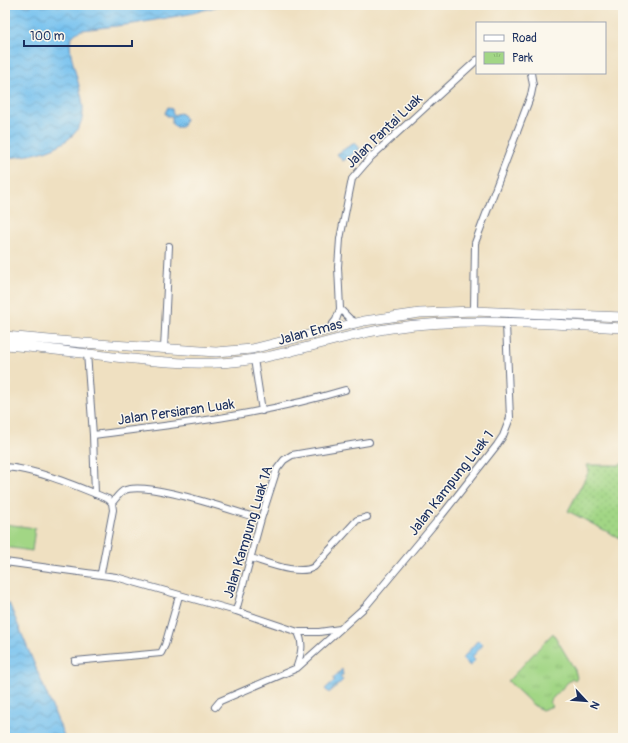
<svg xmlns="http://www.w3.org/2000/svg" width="628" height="743" font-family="Pangolin,sans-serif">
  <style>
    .grass { fill: url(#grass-dots); stroke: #5e8272 }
    .park { fill: url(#park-tufts); stroke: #5e8272 }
    .pitch { fill: #a2d685; stroke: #5e8272 }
    .water { fill: url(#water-waves); stroke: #4878a6 }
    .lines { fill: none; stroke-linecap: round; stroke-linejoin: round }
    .minor-casing { stroke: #656d81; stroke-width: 8 }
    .primary-casing { stroke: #656d81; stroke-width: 10 }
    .minor { stroke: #fff; stroke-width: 6 }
    .primary { stroke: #fff; stroke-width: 9 }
    .labels { text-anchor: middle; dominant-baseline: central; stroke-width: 3; stroke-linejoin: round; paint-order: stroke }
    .street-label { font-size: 14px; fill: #1b2f5e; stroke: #fbf7ec }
  </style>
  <defs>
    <pattern id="grass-dots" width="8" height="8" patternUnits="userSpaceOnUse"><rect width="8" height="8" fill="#a2d685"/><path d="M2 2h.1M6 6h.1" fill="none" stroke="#8bb875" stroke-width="1.8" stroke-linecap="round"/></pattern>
    <pattern id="park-tufts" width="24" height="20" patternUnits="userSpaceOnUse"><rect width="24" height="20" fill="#a2d685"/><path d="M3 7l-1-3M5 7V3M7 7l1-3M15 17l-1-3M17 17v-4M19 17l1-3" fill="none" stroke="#8bb875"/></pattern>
    <pattern id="water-waves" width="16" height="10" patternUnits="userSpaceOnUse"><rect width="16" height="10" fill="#75c1ef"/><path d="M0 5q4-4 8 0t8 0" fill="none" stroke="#5f9dc5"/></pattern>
  </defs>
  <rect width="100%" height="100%" fill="#fbf7ec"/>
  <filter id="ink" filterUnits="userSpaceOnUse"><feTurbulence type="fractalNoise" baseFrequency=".025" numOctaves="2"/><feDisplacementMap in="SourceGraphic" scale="8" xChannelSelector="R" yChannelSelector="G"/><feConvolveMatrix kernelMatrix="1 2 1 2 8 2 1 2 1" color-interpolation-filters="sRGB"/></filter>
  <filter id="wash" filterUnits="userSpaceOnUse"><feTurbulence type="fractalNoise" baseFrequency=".012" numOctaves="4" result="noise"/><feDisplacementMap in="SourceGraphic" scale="16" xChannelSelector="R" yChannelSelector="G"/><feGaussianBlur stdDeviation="0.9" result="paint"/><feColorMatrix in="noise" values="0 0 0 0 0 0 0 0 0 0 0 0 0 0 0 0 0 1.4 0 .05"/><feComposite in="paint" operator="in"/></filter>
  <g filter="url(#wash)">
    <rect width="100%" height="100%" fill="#efe0c1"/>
    <!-- grass -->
    <path class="grass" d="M623 463V540L568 511 589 471 587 465H620Z"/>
    <!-- park -->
    <path class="park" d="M553 633 575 670 577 678 575 680 572 678 549 702 553 706 542 710 533 705 508 681Z"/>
    <!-- pitch -->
    <path class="pitch" d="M5 524 35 528 32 551 5 547Z"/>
    <!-- water -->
    <path class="water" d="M5 5H223L189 14 133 24 82 30C75 33 71 35 70 44 71 65 81 85 83 107 86 146 35 156 5 158Z
      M168 107 172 109 173 115 180 113 184 116 185 121 182 127H175L172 124V116H167L165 113Z
      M355 142 360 149 343 161 337 154Z
      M9 603 65 738H5V604Z
      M478 640 483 645 472 657 475 660 470 666 462 659Z
      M342 669 343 675 340 676 343 680 329 693 325 689 335 680 333 679Z"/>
  </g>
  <g filter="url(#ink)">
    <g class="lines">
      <!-- minor casing -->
      <g class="minor-casing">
        <path id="minor" d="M340 309 350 319 357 323
          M474 311 475 243 531 95 533 85 531 73
          M328 330 336 320 340 309 338 267 340 239 352 179 371 157 477 60
          M164 349 169 246
          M87 353 93 435 95 494
          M254 359 262 411
          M93 435C179 424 262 415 345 390
          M5 467C40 470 76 486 108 499L112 503
          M112 503C115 499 119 494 123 491 145 479 235 512 261 519
          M251 558C268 563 299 576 314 567L357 520 367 517
          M5 562 116 577 236 611 298 632H319L340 629
          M101 573 113 510 112 503
          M236 611 261 519 277 469 284 460 292 455 369 442
          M75 661 161 653 165 645 179 596
          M297 666C301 654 304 644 298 632
          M215 707 220 701 297 668 366 606 442 515 497 445 503 436 510 418 506 324"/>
      </g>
      <!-- primary casing -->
      <g class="primary-casing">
        <path id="primary" d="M5 336 83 343 216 352 252 349 364 321 420 313 474 311 623 317
          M5 345C74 350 148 365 217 363 277 361 333 336 392 328 468 317 547 324 623 328"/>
      </g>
      <!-- minor -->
      <use href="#minor" class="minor"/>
      <!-- primary -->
      <use href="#primary" class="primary"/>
    </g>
  </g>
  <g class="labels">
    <!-- street labels -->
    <g class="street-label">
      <text transform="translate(384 131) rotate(-44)">Jalan Pantai Luak</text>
      <text transform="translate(310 332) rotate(-15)">Jalan Emas</text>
      <text transform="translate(176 412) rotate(-8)">Jalan Persiaran Luak</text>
      <text transform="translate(451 483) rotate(-52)">Jalan Kampung Luak 1</text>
      <text transform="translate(248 532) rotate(-73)">Jalan Kampung Luak 1A</text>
    </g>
  </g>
  <!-- margin -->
  <rect width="628" height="743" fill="none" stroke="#fbf7ec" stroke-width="20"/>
  <!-- legend -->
  <rect x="476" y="22" width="130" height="52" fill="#fbf7ec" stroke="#a1a7b3"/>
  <rect x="484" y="35" width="20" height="6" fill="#ffffff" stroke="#a1a7b3"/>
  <text x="512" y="42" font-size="12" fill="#1b2f5e">Road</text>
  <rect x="484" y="52" width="20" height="12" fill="url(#park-tufts)" stroke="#a1a7b3"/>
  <text x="512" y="62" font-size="12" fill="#1b2f5e">Park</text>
  <!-- north arrow -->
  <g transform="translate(586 701) rotate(116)" stroke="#fbf7ec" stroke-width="3" paint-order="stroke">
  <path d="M0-3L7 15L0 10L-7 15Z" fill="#1b2f5e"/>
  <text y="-6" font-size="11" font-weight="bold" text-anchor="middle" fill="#1b2f5e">N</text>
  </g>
  <!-- scale -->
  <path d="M24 40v6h108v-6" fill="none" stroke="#1b2f5e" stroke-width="2"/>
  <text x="30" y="40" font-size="12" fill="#1b2f5e" stroke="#fbf7ec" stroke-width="3" paint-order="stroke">100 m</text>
</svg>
